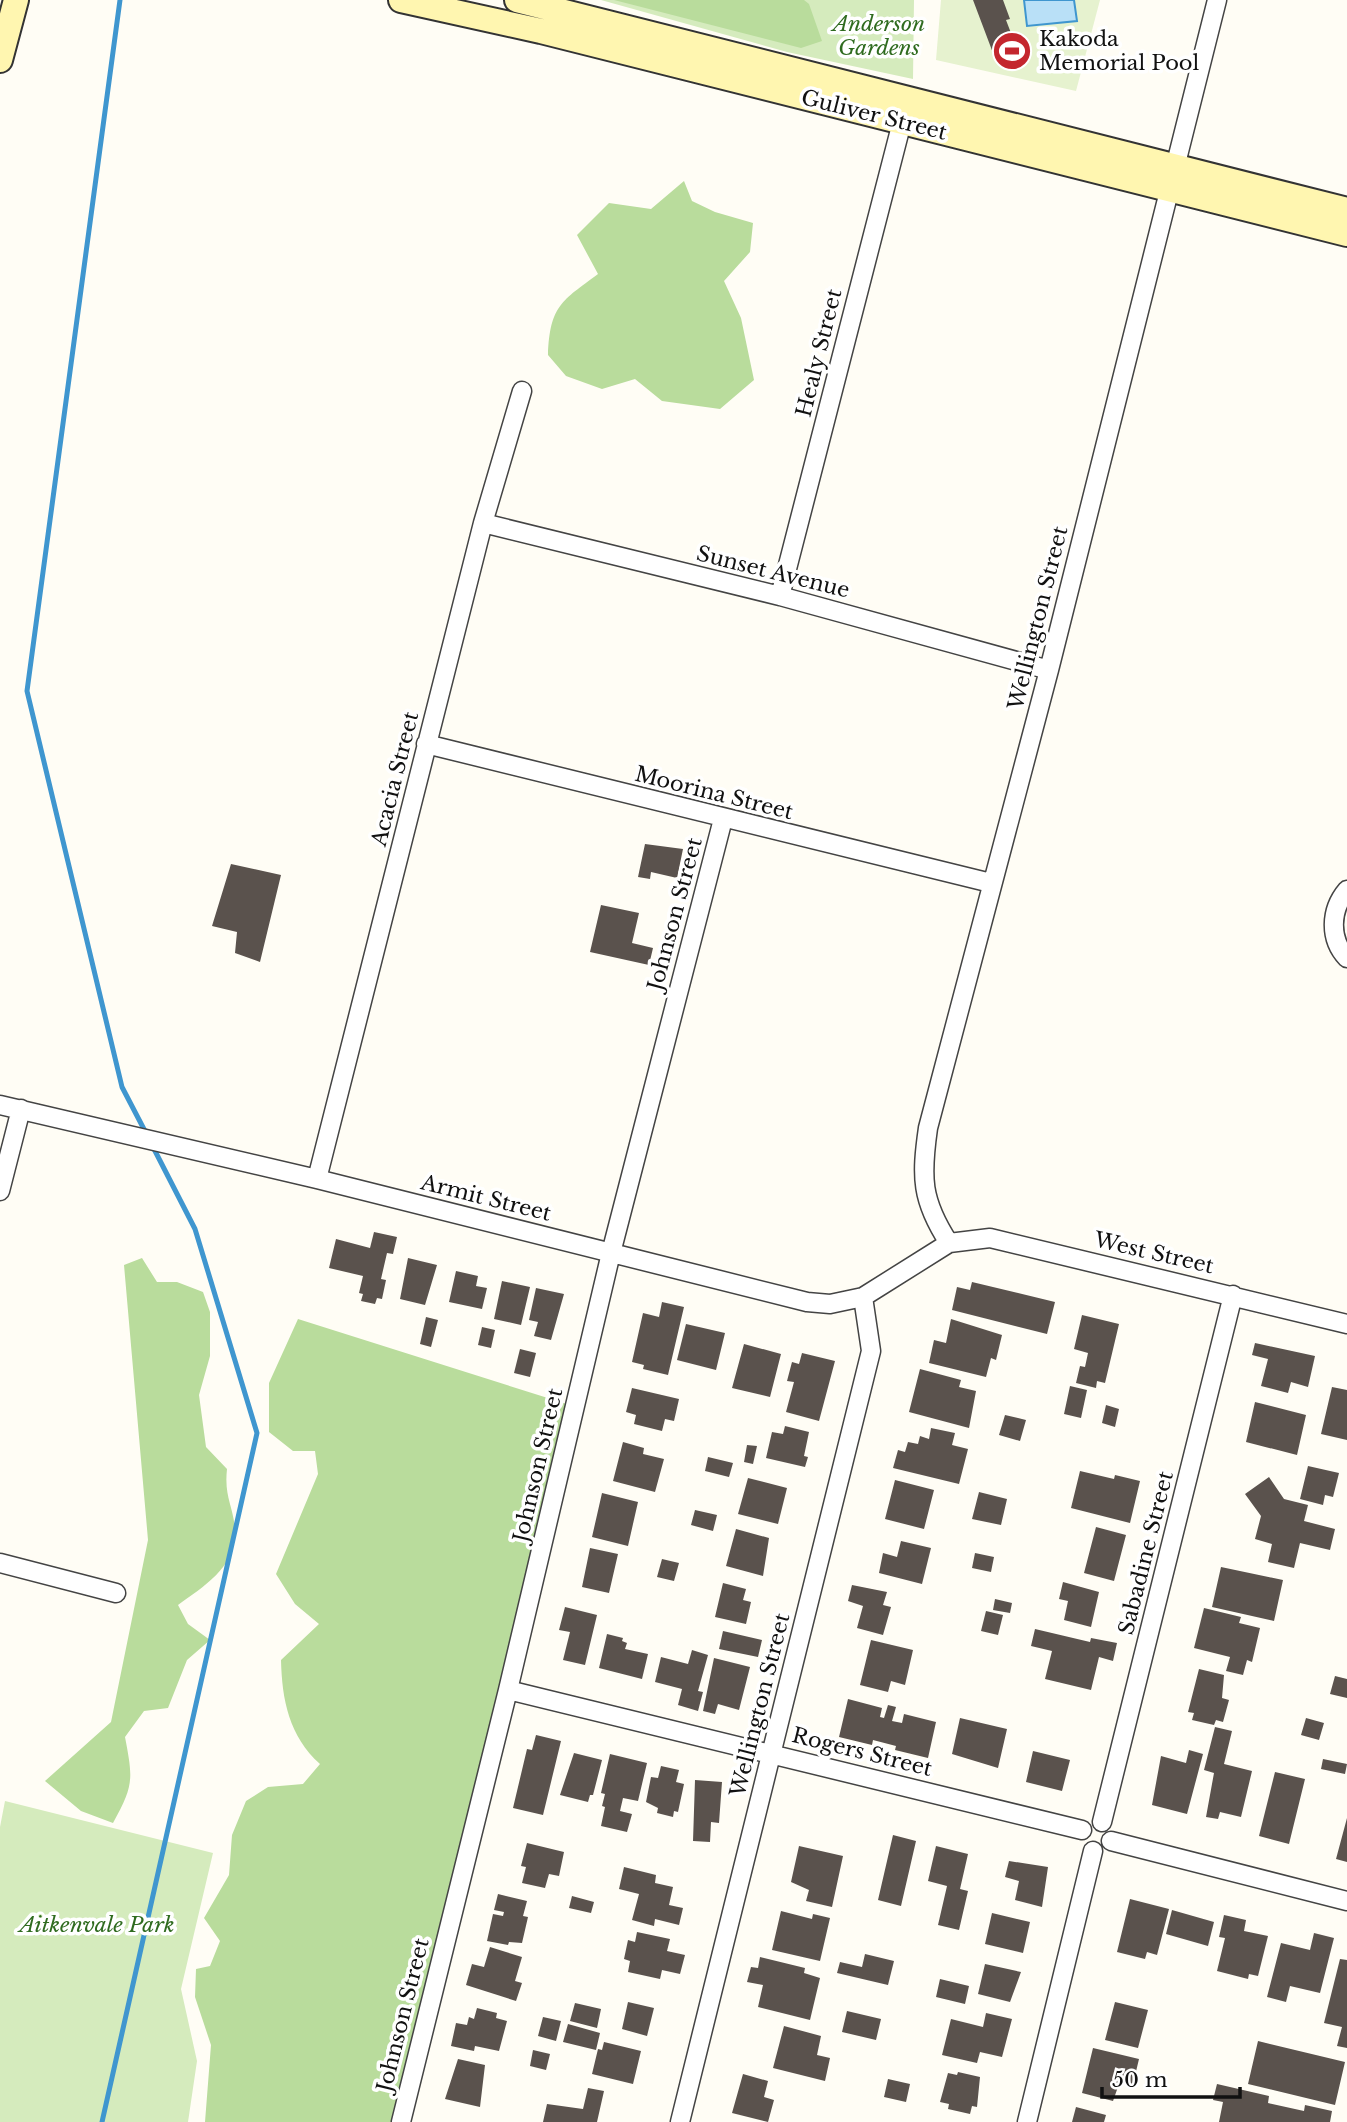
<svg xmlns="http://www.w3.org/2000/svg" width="1347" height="2122" font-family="'Libre Baskerville',serif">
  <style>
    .green { fill: #d5ebbd }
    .forest { fill: #b9dc9c }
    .pitch { fill: #e6f2cf }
    .water { fill: #b9e0f7; stroke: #3f96cf; stroke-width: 2 }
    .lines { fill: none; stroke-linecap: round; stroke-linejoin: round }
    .stream { stroke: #3f96cf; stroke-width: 5 }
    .building { fill: #5a524d }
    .street-casing { stroke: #444; stroke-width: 21 }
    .secondary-casing { stroke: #333; stroke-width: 28 }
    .street { stroke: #fff; stroke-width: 18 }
    .secondary { stroke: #fff6b0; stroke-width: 24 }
    .labels { text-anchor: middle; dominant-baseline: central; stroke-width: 7; stroke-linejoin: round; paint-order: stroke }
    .park-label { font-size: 21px; font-style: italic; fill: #2f6b1f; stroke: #fff }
    .poi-label { font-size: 21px; fill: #111; stroke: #fff; text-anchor: start }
    .street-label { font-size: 21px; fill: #111; stroke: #fff }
  </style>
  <rect width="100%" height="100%" fill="#fffdf5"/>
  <!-- green -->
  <path class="green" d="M601 0H914L913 79 787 52Z
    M5 1801 213 1853 181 1989 197 2061 188 2122H0V1827Z"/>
  <!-- forest -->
  <path class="forest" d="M614 0H804L809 4 822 41 801 48Z
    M684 181 692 201 715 212 753 223 750 252 724 281 741 318 754 380 720 409 662 401 635 379 602 389 566 376 548 355C550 305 562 301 598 274L577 235 609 203 651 209Z
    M142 1258 157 1282H177L203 1292 210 1312V1356L199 1395 206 1447 227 1469C224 1497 233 1505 235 1529 237 1567 204 1586 178 1605L188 1624 210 1640 187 1660 168 1708 144 1711 125 1737C133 1779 134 1785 113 1823L81 1811 45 1781 111 1722 148 1540 124 1265Z
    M298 1319 570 1405 392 2122H205L211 2045 195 1997 196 1969 210 1966 220 1941 204 1918 229 1875 232 1835 246 1801 268 1787 303 1784 320 1764C289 1736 282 1700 281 1660L319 1624 295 1604 276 1574 318 1474 315 1451H293L269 1432V1383Z"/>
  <!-- pitch -->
  <path class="pitch" d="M941 0H1100L1076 91 936 60Z"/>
  <!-- water -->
  <path class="water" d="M1024 0H1074L1077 21 1027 26Z"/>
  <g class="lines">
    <!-- stream -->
    <path class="stream" d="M120 0 27 691 122 1087 147 1135
      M102 2122 257 1433 195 1229 153 1147"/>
  </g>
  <!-- building -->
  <path class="building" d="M973 0H1003L1010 19 1006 20 1019 54 1007 59 1003 50 993 53Z
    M645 844 683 849 677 878 651 872 650 879 638 877Z
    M231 864 281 875 260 962 235 953 237 932 212 926Z
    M601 905 639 913 632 943 653 948 649 965 590 952Z
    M374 1232 397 1237 393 1254 387 1253 381 1279 386 1280 382 1299 377 1298 375 1304 361 1301 363 1294 359 1293 363 1276 329 1268 336 1239 370 1248Z
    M408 1258 437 1265 425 1305 400 1299Z
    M456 1271 478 1276 476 1286 487 1288 482 1309 449 1302Z
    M502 1281 530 1287 521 1325 494 1319Z
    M972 1282 1055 1302 1047 1334 952 1310 957 1287 970 1290Z
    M536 1288 564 1294 551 1340 534 1336 538 1322 529 1320Z
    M662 1302 684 1307 668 1375 643 1369 644 1365 632 1362 643 1313 659 1317Z
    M1082 1315 1119 1324 1105 1383 1097 1381 1096 1388 1076 1383 1080 1366 1085 1367 1088 1353 1074 1349Z
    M426 1317 438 1320 431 1347 420 1344Z
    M951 1319 1002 1335 996 1360 991 1358 986 1377 929 1363 934 1340 946 1343Z
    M686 1324 725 1333 716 1370 677 1360Z
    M482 1327 495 1330 491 1348 478 1345Z
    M1255 1343 1315 1356 1308 1387 1291 1382 1288 1393 1261 1386 1268 1359 1252 1355Z
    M744 1344 781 1354 770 1397 732 1388Z
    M520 1349 536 1353 530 1377 514 1373Z
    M802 1353 835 1361 819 1421 786 1412 794 1382 787 1381 792 1362 799 1364Z
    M920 1369 961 1380 959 1387 976 1391 969 1428 909 1412Z
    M1070 1386 1087 1390 1081 1418 1064 1414Z
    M1332 1387 1347 1390V1440L1321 1434Z
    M632 1388 679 1399 674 1421 665 1419 662 1431 634 1424 636 1415 626 1412Z
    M1255 1402 1306 1415 1297 1455 1246 1442Z
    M1106 1405 1119 1409 1115 1427 1102 1423Z
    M1005 1415 1026 1420 1020 1441 999 1435Z
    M785 1426 809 1432 804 1456 808 1457 805 1467 766 1458 772 1432 783 1434Z
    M931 1428 955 1433 952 1445 968 1449 959 1484 893 1468 898 1450 905 1452 908 1442 918 1444 920 1436 929 1439Z
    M623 1442 644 1448 643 1454 664 1459 655 1492 613 1481Z
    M747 1445 757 1446 753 1464 744 1462Z
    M708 1457 733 1463 729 1477 705 1471Z
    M1308 1466 1339 1473 1333 1497 1325 1495 1323 1505 1300 1499Z
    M1080 1471 1114 1479 1115 1475 1140 1481 1130 1523 1071 1508Z
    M1269 1477 1284 1499 1308 1505 1304 1521 1335 1529 1330 1550 1300 1543 1294 1568 1268 1562 1272 1544 1255 1539 1261 1516 1245 1494Z
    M748 1478 787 1488 778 1524 738 1514Z
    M895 1480 934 1490 924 1529 885 1519Z
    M979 1492 1007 1499 1001 1525 972 1519Z
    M602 1493 638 1502 628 1546 592 1537Z
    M695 1510 717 1515 713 1531 691 1525Z
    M1096 1527 1126 1535 1114 1581 1084 1573Z
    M736 1529 769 1538 763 1576 726 1566Z
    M901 1541 931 1548 922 1584 879 1573 883 1553 897 1557Z
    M590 1548 618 1554 609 1593 582 1587Z
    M975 1553 994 1557 991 1572 972 1568Z
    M662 1559 679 1563 674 1581 657 1577Z
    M1221 1567 1283 1580 1274 1621 1212 1607Z
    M1063 1582 1099 1592 1091 1627 1064 1620 1068 1601 1059 1599Z
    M723 1583 746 1589 743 1600 751 1602 746 1624 715 1617Z
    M852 1585 887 1592 883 1605 891 1607 883 1635 857 1628 863 1606 848 1601Z
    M995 1599 1012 1603 1010 1613 993 1610Z
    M565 1607 597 1615 585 1665 563 1660 570 1632 559 1630Z
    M1204 1608 1241 1617 1239 1623 1260 1628 1252 1662 1247 1660 1243 1675 1226 1671 1230 1657 1194 1648Z
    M986 1611 1003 1615 998 1635 981 1631Z
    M1035 1629 1090 1642 1091 1638 1117 1643 1113 1661 1099 1657 1091 1690 1045 1679 1052 1651 1031 1646Z
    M723 1631 762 1640 758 1657 719 1649Z
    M607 1634 623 1638 622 1641 627 1643 625 1649 648 1654 642 1679 599 1668Z
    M871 1640 913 1650 905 1685 891 1681 888 1692 860 1685Z
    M692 1650 708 1655 698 1691 703 1692 698 1711 678 1705 682 1689 655 1682 661 1657 688 1664Z
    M714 1658 750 1667 739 1710 718 1704 715 1714 703 1711Z
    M1199 1669 1224 1675 1222 1698 1229 1700 1223 1722 1216 1720 1214 1725 1192 1720 1194 1713 1188 1712Z
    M1335 1676 1347 1679V1698L1330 1694Z
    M848 1699 882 1708 880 1717 884 1718 888 1705 896 1707 892 1721 902 1723 904 1714 936 1722 928 1758 895 1750 896 1746 873 1740 872 1745 839 1737Z
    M960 1718 1007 1729 998 1768 952 1754Z
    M1306 1718 1324 1723 1319 1740 1301 1735Z
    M1215 1727 1232 1731 1224 1764 1252 1771 1241 1817 1220 1812 1218 1819 1206 1817 1214 1773 1204 1770Z
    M536 1735 561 1741 543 1815 513 1808 527 1749 532 1750Z
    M1189 1750 1203 1754 1187 1814 1152 1805 1161 1756 1186 1763Z
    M1033 1751 1070 1760 1062 1791 1026 1782Z
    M574 1753 602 1760 593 1795H590L588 1802 560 1795Z
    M610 1754 647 1763 638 1801 623 1798 620 1811 632 1814 627 1832 601 1826 605 1807 602 1806 605 1794 601 1793Z
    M1323 1759 1347 1764 1345 1774 1321 1769Z
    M661 1766 679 1770 676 1782 684 1784 678 1812 674 1811 673 1817 657 1813 658 1808 646 1802 651 1777 658 1778Z
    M1275 1772 1305 1779 1289 1844 1259 1836Z
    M695 1780 722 1782 719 1823 711 1822 710 1842 693 1841Z
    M1347 1818V1862L1336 1859Z
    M893 1835 916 1841 901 1906 878 1900Z
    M527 1843 564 1852 559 1876 549 1874 545 1888 522 1883 526 1867 521 1866Z
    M799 1846 843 1856 832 1907 806 1901 809 1890 791 1882Z
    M936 1846 968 1854 960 1889 968 1891 959 1930 938 1925 947 1886 928 1881Z
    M1009 1861 1048 1867 1042 1907 1015 1900 1019 1881 1005 1877Z
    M624 1867 656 1875 655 1883 673 1887 669 1905 683 1908 679 1925 655 1919 654 1926 632 1920 639 1894 619 1889Z
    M498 1894 527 1901 523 1916 528 1917 522 1943 509 1942 508 1945 487 1941 493 1914 503 1916 504 1912 494 1910Z
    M572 1896 594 1902 591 1913 569 1908Z
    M1130 1899 1169 1909 1157 1955 1147 1952 1145 1959 1117 1952Z
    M1172 1910 1214 1922 1208 1946 1166 1934Z
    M781 1911 812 1919 813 1914 830 1918 820 1961 772 1950Z
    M992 1913 1030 1922 1023 1953 985 1944Z
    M1224 1915 1246 1920 1244 1931 1268 1936 1258 1976 1249 1974 1248 1979 1217 1971 1225 1938 1219 1937Z
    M637 1932 670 1939 667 1951 685 1955 680 1974 662 1970 660 1979 628 1972 630 1961 624 1959 628 1940 635 1942Z
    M1314 1933 1334 1938 1320 1993 1290 1986 1286 2002 1267 1997 1281 1943 1310 1950Z
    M490 1947 522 1957 515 1981 522 1983 516 2001 466 1985 472 1964 484 1967Z
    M865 1954 894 1961 888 1985 837 1973 840 1962 862 1967Z
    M760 1957 805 1968 804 1973 820 1978 810 2020 758 2007 763 1985 747 1982 751 1967 758 1968Z
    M1340 1959 1347 1960V2048L1337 2046 1342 2027 1324 2023Z
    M985 1964 1021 1972 1010 2002 978 1994Z
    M940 1979 969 1986 965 2004 936 1997Z
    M628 2002 654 2008 647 2036 622 2029Z
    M1115 2002 1148 2010 1138 2048 1105 2040Z
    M575 2003 601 2009 597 2028 570 2021Z
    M477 2008 497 2013 496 2018 507 2021 499 2051 475 2046 474 2051 451 2046 456 2023 467 2025 469 2017 474 2019Z
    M847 2011 881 2019 876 2040 842 2032Z
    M986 2013 1012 2019 1002 2057 980 2052 977 2063 942 2055 951 2019 983 2027Z
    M543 2017 561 2021 556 2041 538 2036Z
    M568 2024 600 2033 596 2050 563 2042Z
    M784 2026 821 2036 817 2055 830 2058 825 2081 773 2068Z
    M1258 2041 1345 2062 1335 2105 1248 2084Z
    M604 2042 641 2051 633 2084 592 2074 598 2049 602 2050Z
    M1093 2048 1139 2059 1133 2084H1119L1113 2101 1082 2093Z
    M533 2050 550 2054 546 2070 530 2066Z
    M458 2059 485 2065 480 2107 445 2099Z
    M958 2072 980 2077 977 2107 972 2106 970 2114 948 2109 949 2104 940 2102 948 2073 957 2075Z
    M743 2074 768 2081 764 2097 774 2100 768 2122 732 2113Z
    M888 2079 910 2084 906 2102 884 2097Z
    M1217 2084 1269 2096 1268 2103 1304 2111 1305 2105 1332 2111 1330 2122H1219L1223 2102 1213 2100Z
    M588 2088 604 2091 597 2122H543L547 2104 583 2109Z
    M1076 2107 1106 2115 1104 2122H1072Z"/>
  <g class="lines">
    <!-- street casing -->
    <g class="street-casing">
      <path id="street" d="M483 523 780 596 1049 670
        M780 596 902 122
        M426 744 991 883
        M1347 890C1330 910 1329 939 1347 958
        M0 1105 317 1179 807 1302 830 1304 863 1297 949 1243 990 1238 1347 1324
        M317 1179 483 523 522 391
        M0 1191 21 1109
        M949 1243C921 1200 921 1177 928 1128L1049 670 1217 0
        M0 1563 116 1593
        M508 1690 1082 1830
        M1102 1822 1233 1295
        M1111 1841 1347 1901
        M401 2122 508 1690 611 1253 723 819
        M680 2122 871 1351 863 1297
        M1027 2122 1093 1851"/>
    </g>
    <!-- secondary casing -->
    <g class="secondary-casing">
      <path id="secondary" d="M401 0 541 31 1347 234
        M517 0 1347 210
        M0 60 16 0"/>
    </g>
    <!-- street -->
    <use href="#street" class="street"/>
    <!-- secondary -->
    <use href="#secondary" class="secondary"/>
  </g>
  <!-- icons -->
  <defs>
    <g id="stadium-disc" transform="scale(2.0125)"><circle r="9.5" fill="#c4262e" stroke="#fff"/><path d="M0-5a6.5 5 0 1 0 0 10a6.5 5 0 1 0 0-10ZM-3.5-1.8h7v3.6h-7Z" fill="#fff"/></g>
  </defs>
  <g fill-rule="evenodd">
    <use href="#stadium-disc" x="1012" y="51"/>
  </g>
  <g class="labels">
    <!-- park labels -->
    <g class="park-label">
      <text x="879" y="24">Anderson<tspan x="879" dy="24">Gardens</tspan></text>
      <text x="97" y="1925">Aitkenvale Park</text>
    </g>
    <!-- poi labels -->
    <g class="poi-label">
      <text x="1039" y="39">Kakoda<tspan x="1039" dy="24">Memorial Pool</tspan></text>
    </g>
    <!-- street labels -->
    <g class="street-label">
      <text transform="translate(874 115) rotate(14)">Guliver Street</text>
      <text transform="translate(819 353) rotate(-76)">Healy Street</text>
      <text transform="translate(773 572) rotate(14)">Sunset Avenue</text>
      <text transform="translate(1038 618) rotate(-76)">Wellington Street</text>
      <text transform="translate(395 779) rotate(-76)">Acacia Street</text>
      <text transform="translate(714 793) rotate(14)">Moorina Street</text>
      <text transform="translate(675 914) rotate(-75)">Johnson Street</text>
      <text transform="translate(486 1198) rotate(14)">Armit Street</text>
      <text transform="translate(1154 1253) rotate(13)">West Street</text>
      <text transform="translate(538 1465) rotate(-77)">Johnson Street</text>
      <text transform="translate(1146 1553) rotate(-76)">Sabadine Street</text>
      <text transform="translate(760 1705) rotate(-76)">Wellington Street</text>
      <text transform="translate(862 1752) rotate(14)">Rogers Street</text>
      <text transform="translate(403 2015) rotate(-76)">Johnson Street</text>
    </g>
  </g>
  <!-- scale -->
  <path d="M1102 2087v10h138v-10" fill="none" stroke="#111111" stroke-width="3.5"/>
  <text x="1112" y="2087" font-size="21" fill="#111111" stroke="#ffffff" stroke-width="5" paint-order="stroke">50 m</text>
</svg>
